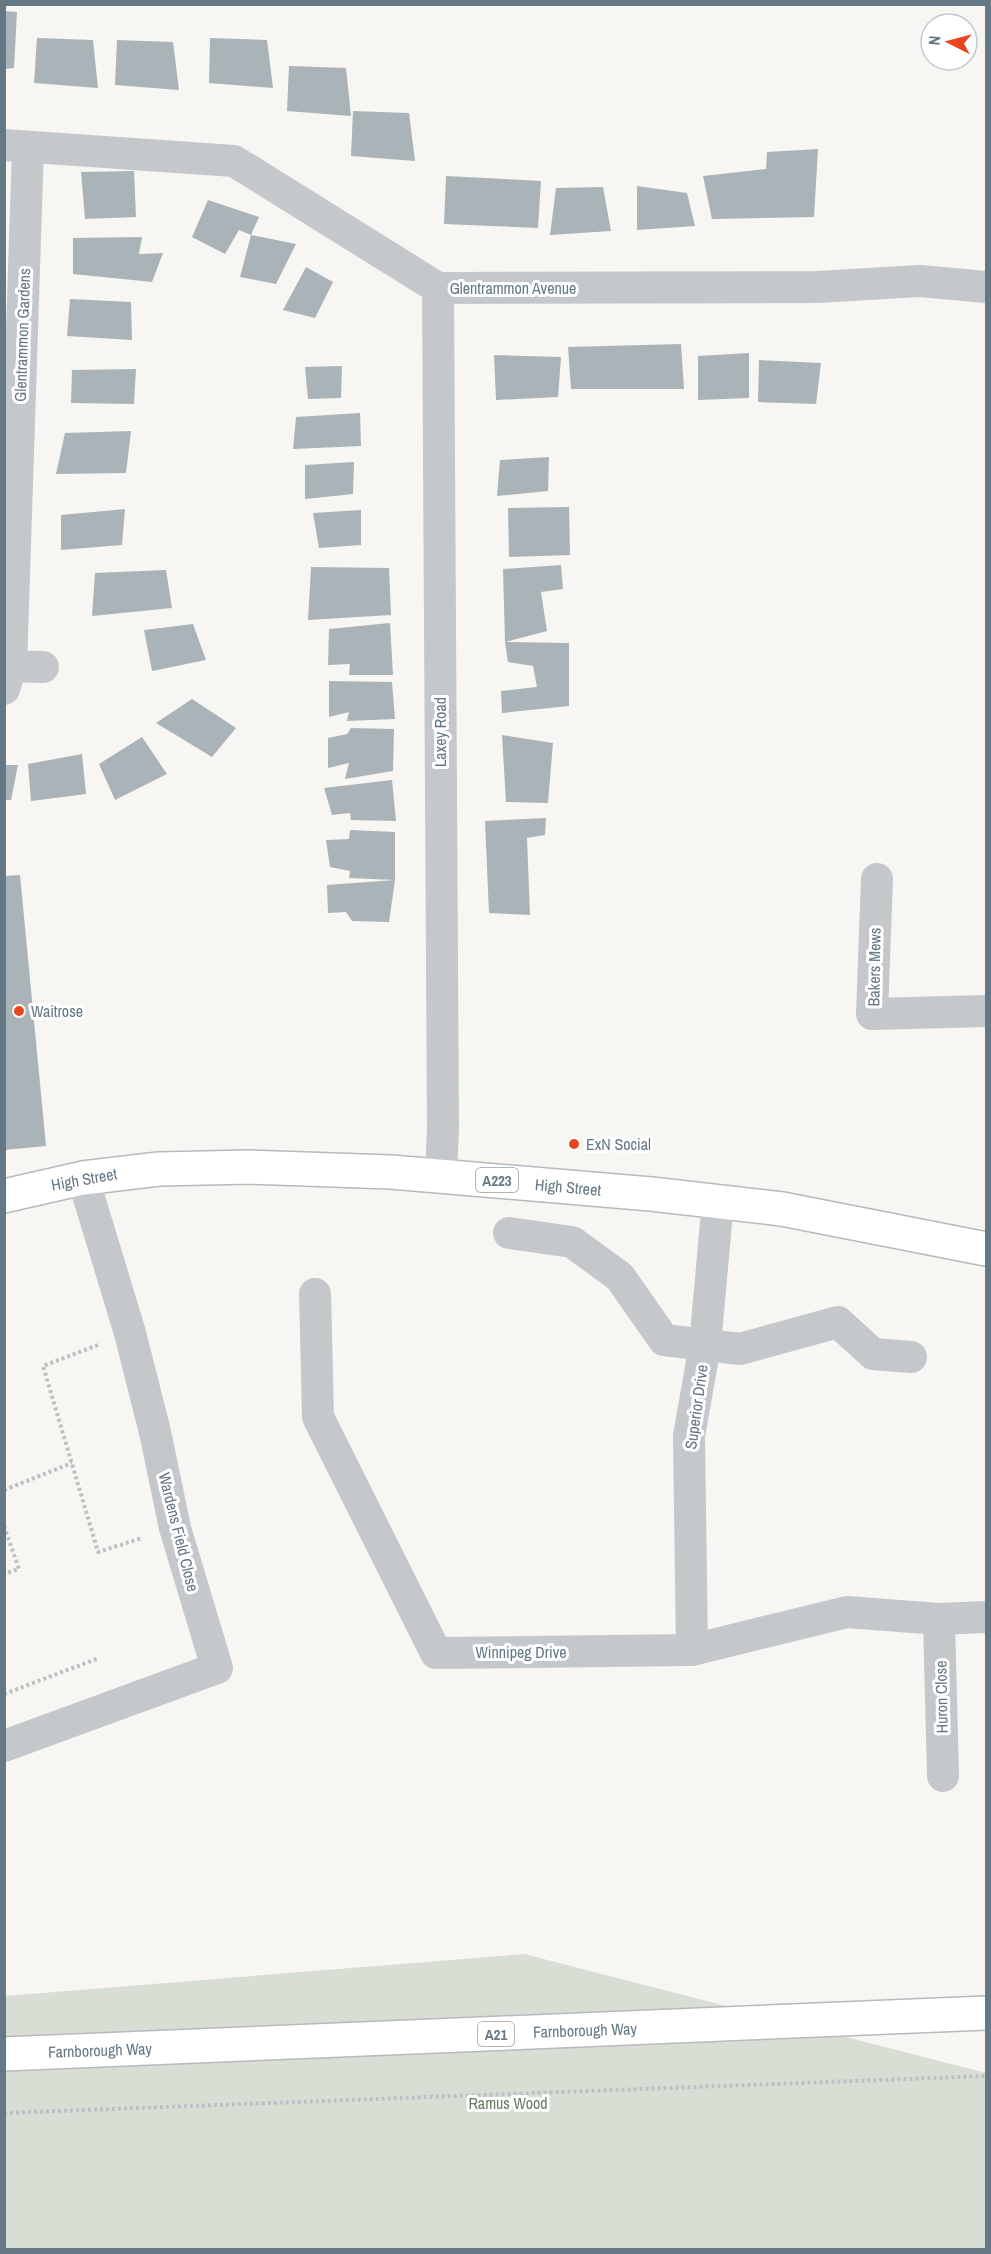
<svg xmlns="http://www.w3.org/2000/svg" width="991" height="2254" font-family="'Archivo Narrow',sans-serif">
  <style>
    .green { fill: #d8ded4 }
    .building { fill: #aab3b8 }
    .lines { fill: none; stroke-linecap: round; stroke-linejoin: round }
    .primary-casing { stroke: #b5babd; stroke-width: 36 }
    .trunk-casing { stroke: #b6babd; stroke-width: 36 }
    .path { stroke: #bdc0c2; stroke-width: 4; stroke-dasharray: 3 3; stroke-linecap: butt }
    .minor { stroke: #c4c8cb; stroke-width: 32 }
    .primary { stroke: #fff; stroke-width: 33 }
    .trunk { stroke: #fff; stroke-width: 33 }
    .poi-dot { fill: #ea451f; stroke: #fff; stroke-width: 2 }
    .labels { text-anchor: middle; dominant-baseline: central; stroke-width: 6; stroke-linejoin: round; paint-order: stroke }
    .shield { fill: #fff; stroke: #92a0aa; stroke-width: 1.5 }
    .shield-label { font-size: 15px; font-weight: bold; fill: #647885 }
    .street-label { font-size: 16px; fill: #647885; stroke: #fff }
    .poi-label { font-size: 16px; fill: #647885; stroke: #fff; text-anchor: start }
    .park-label { font-size: 16px; fill: #697c63; stroke: #fff }
  </style>
  <rect width="100%" height="100%" fill="#f7f6f3"/>
  <!-- green -->
  <path class="green" d="M524 1954 986 2073V2249L5 2250V1996Z"/>
  <!-- building -->
  <path class="building" d="M4 11 17 12 14 68 4 69Z
    M37 38 93 40 98 88 34 83Z
    M210 38 267 40 273 88 209 83Z
    M117 40 173 42 179 90 115 85Z
    M289 66 346 68 351 116 287 111Z
    M353 111 409 113 415 161 351 156Z
    M818 149 814 217 712 219 703 176 766 169 767 152Z
    M134 171 136 217 85 219 81 172Z
    M446 176 541 181 538 228 444 224Z
    M637 186 687 193 695 226 637 230Z
    M603 187 611 231 550 235 556 188Z
    M208 200 259 217 251 235 239 230 225 254 192 237Z
    M251 235 296 244 276 284 240 277Z
    M142 237 139 254 163 253 152 282 73 274V238Z
    M306 267 333 282 315 318 283 310Z
    M70 299 131 302 132 340 67 336Z
    M681 344 684 389H571L568 347Z
    M749 353V398L698 400V356Z
    M494 355 561 357 558 397 496 400Z
    M759 360 821 363 816 404 758 402Z
    M342 366 341 398 308 399 305 367Z
    M136 369 134 404 71 403 72 370Z
    M360 413 361 446 293 449 296 417Z
    M131 431 126 473 56 474 65 433Z
    M549 457 548 491 497 496 500 460Z
    M354 462 353 494 305 499V465Z
    M569 507 570 555 509 557 508 508Z
    M125 509 122 545 61 550V515Z
    M361 510V545L319 548 313 513Z
    M561 565 563 589 541 592 547 631 505 642 569 643V706L502 713 501 691 537 687 533 666 508 662 505 642 503 569Z
    M311 567 389 568 391 615 308 620Z
    M166 570 172 608 92 616 95 573Z
    M390 623 393 675H349L350 664 328 665 329 629Z
    M193 624 206 660 152 671 144 630Z
    M329 681 392 682 395 719 347 721 349 712 329 717Z
    M192 699 236 728 212 757 156 723Z
    M351 728 394 729 393 771 345 779 349 763 328 768V738L347 734Z
    M502 735 553 743 548 803 506 802Z
    M142 737 167 774 115 800 99 764Z
    M82 754 86 794 31 801 28 764Z
    M4 765H18L11 800H4Z
    M392 780 396 821 351 820 350 813 332 815 324 788Z
    M546 818 545 835 527 838 530 915 489 913 485 821Z
    M350 830 395 832V880L349 878 350 871 330 867 326 840 349 839Z
    M20 875 46 1146 4 1150V876Z
    M395 880 389 922 352 921 346 912 328 913 327 885Z"/>
  <g class="lines">
    <!-- primary casing -->
    <g class="primary-casing">
      <path id="primary" d="M4 1196 83 1178 159 1169 250 1167 391 1172 651 1194 782 1209 986 1249"/>
    </g>
    <!-- trunk casing -->
    <g class="trunk-casing">
      <path id="trunk" d="M4 2054 986 2013"/>
    </g>
    <!-- path -->
    <path class="path" d="M98 1345 43 1366 98 1552 142 1538
      M4 1490 72 1463
      M4 1526 19 1569 4 1574
      M4 1694 99 1658
      M4 2113 986 2076"/>
    <!-- minor -->
    <path class="minor" d="M4 145 234 161 438 288 817 287 920 281 986 287
      M438 288 443 1128 441 1175
      M11 666 43 667
      M4 689 11 666 28 147
      M877 879 872 1014 986 1011
      M509 1233 572 1242 620 1277 664 1340 740 1349 838 1322 873 1354 911 1357
      M315 1294 318 1417 436 1653 692 1650 847 1612 939 1619 986 1617
      M939 1619 943 1776
      M692 1650 689 1436 705 1345 718 1201
      M4 1746 217 1668 175 1528 155 1432 130 1333 83 1178"/>
    <!-- primary -->
    <use href="#primary" class="primary"/>
    <!-- trunk -->
    <use href="#trunk" class="trunk"/>
  </g>
  <!-- markers -->
  <g class="poi-dot">
    <circle cx="19" cy="1011" r="6"/>
    <circle cx="574" cy="1144" r="6"/>
  </g>
  <g class="labels">
    <!-- shield labels -->
    <g class="shield">
      <rect x="476" y="1168" width="42" height="24" rx="4.5"/>
      <rect x="478" y="2022" width="36" height="24" rx="4.5"/>
    </g>
    <g class="shield-label">
      <text x="497" y="1180">A223</text>
      <text x="496" y="2034">A21</text>
    </g>
    <!-- street labels -->
    <g class="street-label">
      <text x="513" y="288">Glentrammon Avenue</text>
      <text transform="translate(22 335) rotate(-88)">Glentrammon Gardens</text>
      <text transform="translate(440 732) rotate(-90)">Laxey Road</text>
      <text transform="translate(874 967) rotate(-89)">Bakers Mews</text>
      <text transform="translate(84 1179) rotate(-10)">High Street</text>
      <text transform="translate(568 1187) rotate(5)">High Street</text>
      <text transform="translate(696 1407) rotate(-82)">Superior Drive</text>
      <text transform="translate(179 1532) rotate(76)">Wardens Field Close</text>
      <text x="521" y="1652">Winnipeg Drive</text>
      <text transform="translate(941 1697) rotate(-91)">Huron Close</text>
      <text transform="translate(585 2030) rotate(-2)">Farnborough Way</text>
      <text transform="translate(100 2050) rotate(-2)">Farnborough Way</text>
    </g>
    <!-- poi labels -->
    <g class="poi-label">
      <text x="31" y="1011">Waitrose</text>
      <text x="586" y="1144">ExN Social</text>
    </g>
    <!-- park labels -->
    <g class="park-label">
      <text x="508" y="2103">Ramus Wood</text>
    </g>
  </g>
  <!-- border -->
  <rect width="991" height="2254" fill="none" stroke="#647885" stroke-width="12"/>
  <!-- north arrow -->
  <g transform="translate(949 42) rotate(276)"><circle r="28" fill="#ffffff" stroke="#c1c9ce" stroke-width="1.5"/>
  <path d="M0-4.5L10 22L0 15L-10 22Z" fill="#ea451f"/>
  <text y="-9" font-size="16" font-weight="bold" text-anchor="middle" fill="#647885">N</text>
  </g>
</svg>
